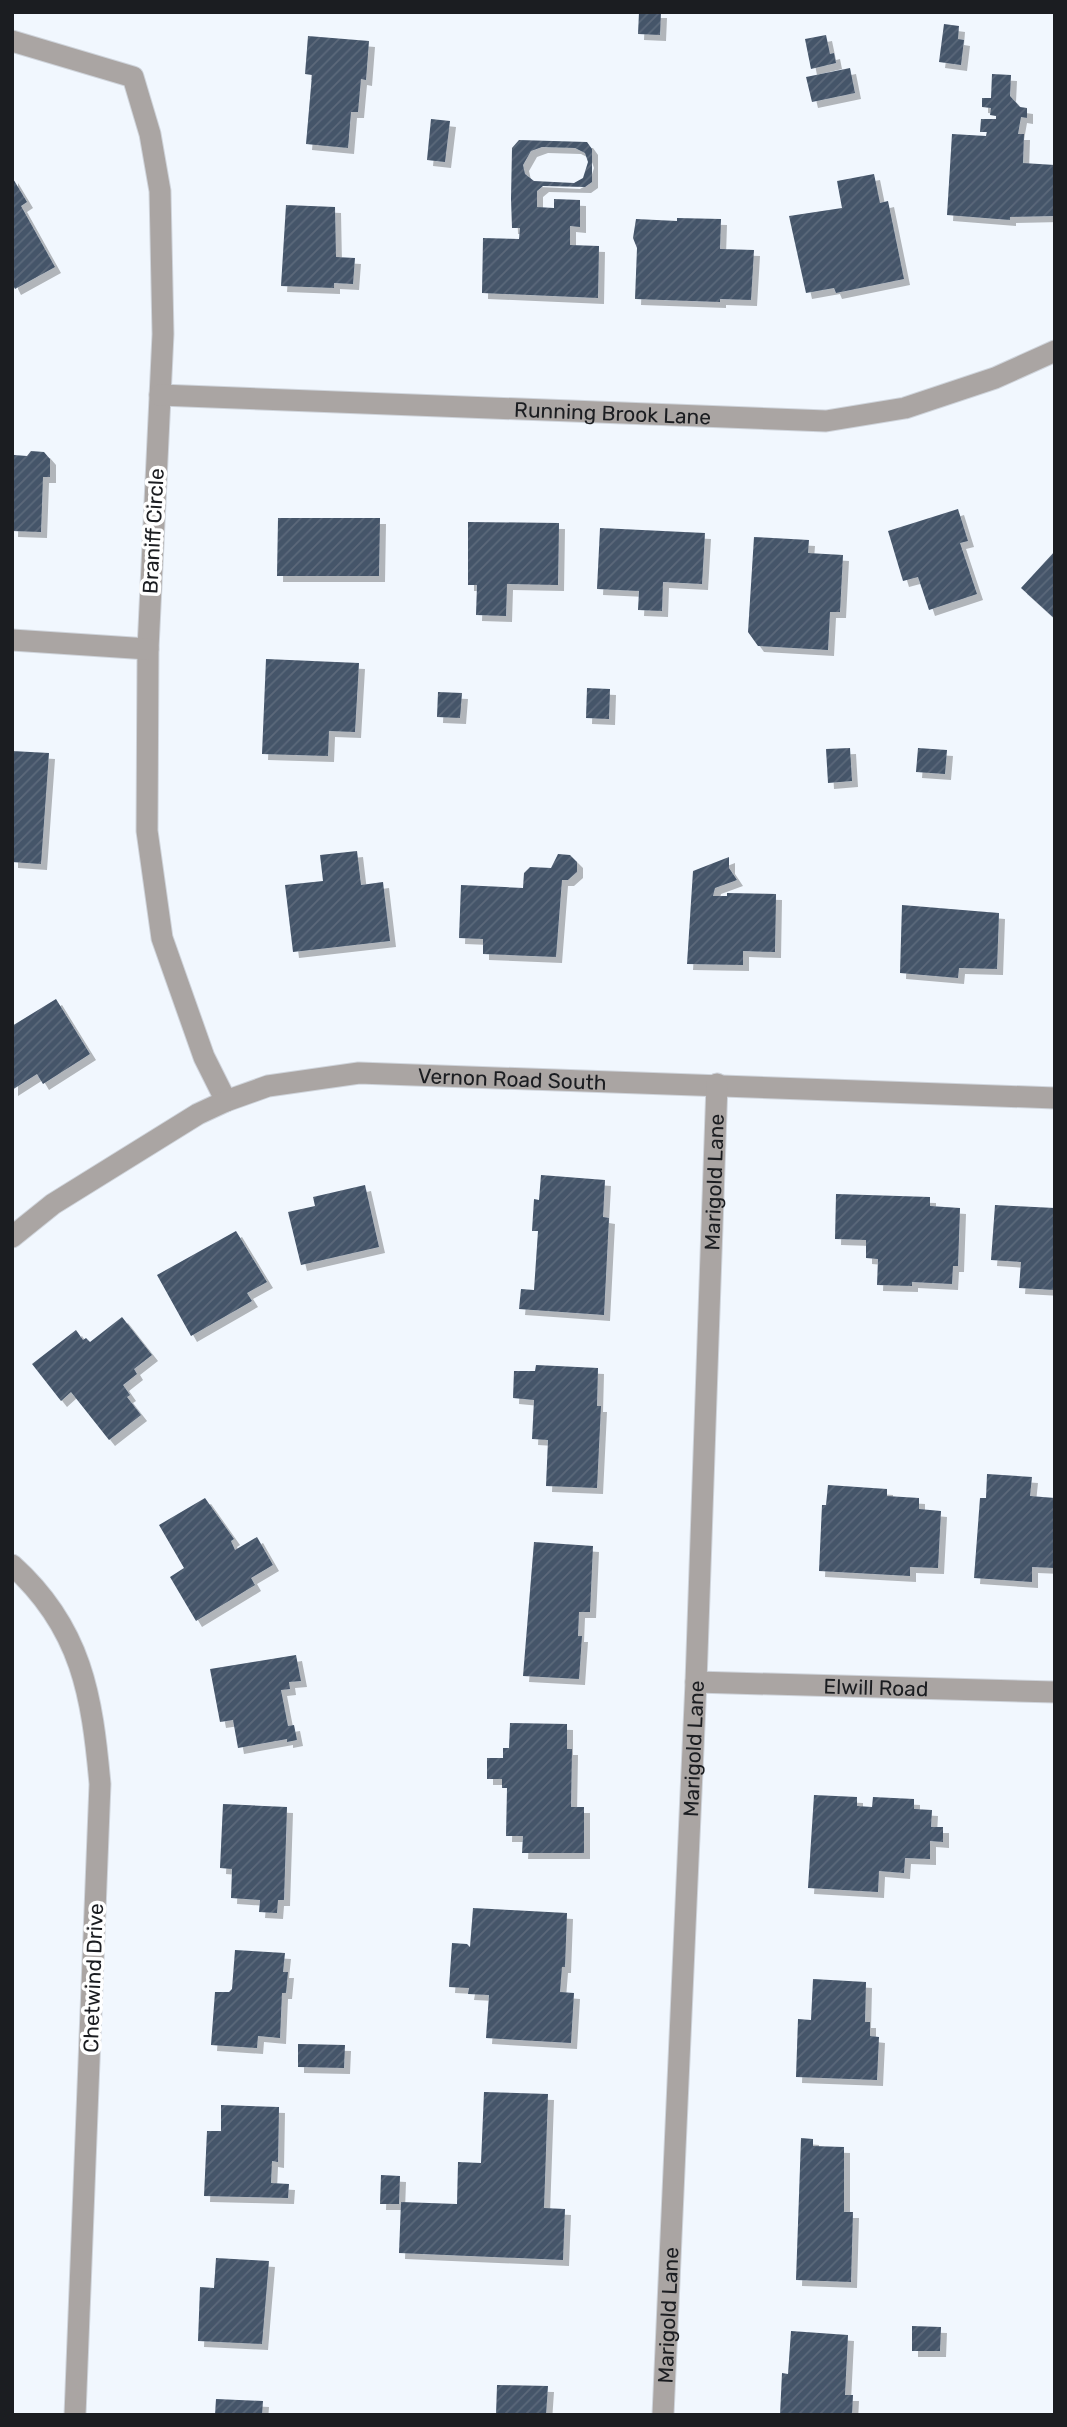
<svg xmlns="http://www.w3.org/2000/svg" width="1067" height="2427" font-family="Rubik,sans-serif">
  <style>
    .building { fill: url(#building-hatch); fill-rule: evenodd; filter: url(#shadow) }
    .lines { fill: none; stroke-linecap: round; stroke-linejoin: round }
    .street-casing { stroke: #cfd4db; stroke-width: 23 }
    .street { stroke: #aaa5a3; stroke-width: 21 }
    .labels { text-anchor: middle; dominant-baseline: central; stroke-width: 7; stroke-linejoin: round; paint-order: stroke }
    .street-label { font-size: 21px; fill: #1b1d21; stroke: #fff }
  </style>
  <defs>
    <pattern id="building-hatch" width="6" height="6" patternUnits="userSpaceOnUse" patternTransform="scale(1.75)"><rect width="6" height="6" fill="#445469"/><path d="M-1 1l2-2M0 6l6-6M5 7l2-2" fill="none" stroke="#5c697a"/></pattern>
    <filter id="shadow"><feDropShadow dx="6" dy="6" stdDeviation="0" flood-color="#0004"/></filter>
  </defs>
  <rect width="100%" height="100%" fill="#f1f7fe"/>
  <!-- building -->
  <path class="building" d="M639 12H661L660 35 638 34Z
    M944 24 959 26 958 39 964 40 961 65 939 62Z
    M826 35 830 54 834 53 836 63 811 69 805 39Z
    M308 36 369 41 366 80 361 79 358 112H351L348 148 306 144 312 75 305 74Z
    M850 68 855 93 812 102 806 77Z
    M992 74 1011 75 1010 96 1020 107 1027 108V118L1021 117 1018 134H1024L1023 163 1055 165V216L1010 217V220L947 215 952 134 986 136 987 132H980L981 119H996V116L990 115 991 108 982 107V98H991Z
    M431 119 450 121 445 162 427 160Z
    M519 140 587 142 592 149V182L585 187 543 186 537 191V207L554 208V199L580 200V227L570 226V245L599 246 598 298 482 293 483 238 519 239 520 228H512L511 199 512 148ZM542 147 575 148 585 153 588 162 583 178 574 183 534 181 525 174 523 165 531 151Z
    M874 174 880 203 888 201 904 279 836 293 834 288 806 293 789 216 842 208 837 181Z
    M12 177 27 202 21 206 55 267 15 289 12 283Z
    M286 205 335 207 336 257 355 258 353 284 334 283V288L281 286Z
    M677 218 721 219 720 249 754 250 751 300 720 299V302L635 299 637 248 633 238 636 219 677 221Z
    M31 451 44 452 50 459V477H43L41 532 12 531 14 455 27 456Z
    M958 509 968 541 960 543 977 594 929 610 918 577 903 581 888 531Z
    M278 518H380L379 576H277Z
    M468 522 559 523 558 585 507 584 506 616 476 615 477 585H468Z
    M600 528 705 533 702 584 663 582 662 611 638 610 639 591 597 589Z
    M754 537 809 540 808 553 843 555 840 612H830L828 650 758 646 748 632Z
    M1055 551V619L1021 588Z
    M266 659 359 663 355 732 329 731 328 756 262 754Z
    M587 688 610 689 609 719 586 718Z
    M438 692 462 693 460 718 437 717Z
    M850 748 852 781 828 783 826 749Z
    M918 748 947 750 945 774 916 772Z
    M12 751 49 753 41 864 12 862Z
    M357 851 361 885 383 882 390 941 293 952 285 885 323 881 320 855Z
    M558 854 570 855 577 862V872L568 880H562L556 957 483 954V939L459 938 461 885 523 888 524 873 530 867 551 868Z
    M729 857V868L737 880 715 888 713 896H727V893L776 894 775 952 743 951V965L687 964 693 871Z
    M902 905 999 913 997 969 959 968 958 978 900 973Z
    M56 999 90 1054 43 1084 37 1074 12 1090V1026Z
    M541 1175 605 1180 603 1217 609 1218 604 1315 519 1309 521 1289 534 1290 538 1231H532L534 1199 539 1200Z
    M365 1185 379 1247 301 1265 288 1212 315 1206 313 1197Z
    M836 1194 930 1197V1206L960 1208 958 1266H953L952 1284 912 1282V1286L877 1285 878 1259 866 1258V1240L835 1239Z
    M995 1205 1055 1208V1290L1019 1288 1021 1262 991 1260Z
    M236 1231 267 1282 247 1293 252 1301 191 1336 157 1275Z
    M122 1317 152 1355 134 1369 137 1374 123 1385 130 1395 127 1397 141 1415 109 1440 71 1392 61 1401 32 1364 76 1330 83 1340 86 1338 90 1342Z
    M536 1365 598 1368 597 1406H601L597 1488 546 1486 548 1440 532 1439 534 1400 513 1398 514 1371H535Z
    M987 1474 1032 1477 1030 1496 1055 1498V1568L1032 1567V1582L974 1578 980 1498H986Z
    M828 1485 887 1489V1496L919 1498V1509L941 1511 938 1568 910 1567V1576L819 1571 822 1505H826Z
    M205 1498 234 1539 231 1541 235 1550 257 1537 273 1565 251 1578 255 1585 196 1621 170 1577 184 1568 159 1525Z
    M534 1542 593 1546 590 1612H579L578 1636H582L579 1679 523 1676Z
    M296 1655 301 1681 289 1682 290 1689 281 1690 288 1726 294 1725 297 1740 287 1742V1739L238 1748 233 1720 220 1722 210 1669Z
    M510 1723 567 1724V1749H572L571 1807H584V1853H522L523 1836H506L507 1788H502V1779H487V1758H503V1748H509Z
    M814 1795 857 1797V1806L872 1807 873 1797 914 1799V1809L932 1810 931 1827H943V1842L930 1841V1859L905 1858 904 1873 879 1871 878 1892 808 1888Z
    M223 1804 287 1807 284 1900H278L277 1913 259 1912 260 1900 231 1898 232 1869 220 1868Z
    M473 1908 567 1913 565 1967H562L560 1992 574 1993 571 2043 486 2038 489 1995 468 1994 469 1988 449 1987 452 1943 467 1944 470 1947Z
    M235 1950 285 1953 283 1972H288L286 1993H282L280 2038 258 2036 257 2048 211 2045 215 1992H229L232 1989Z
    M813 1979 866 1982 865 2022H870V2036L879 2037 877 2080 796 2077 798 2019 811 2020Z
    M298 2044 345 2045 344 2068 298 2067Z
    M484 2092 548 2094 544 2208 565 2209 563 2260 399 2253 401 2202 457 2204 458 2162 481 2163Z
    M221 2105 279 2107 278 2162 272 2161 271 2183 289 2184 288 2198 204 2196 207 2131H221Z
    M801 2138 813 2139V2146L844 2147V2212H853L851 2282 796 2280Z
    M381 2175 400 2176 399 2204H380Z
    M216 2258 269 2261 262 2344 198 2341 200 2287 214 2288Z
    M912 2326 941 2327 940 2351H912Z
    M791 2331 848 2335 845 2395H853L852 2415H780L782 2373 788 2374Z
    M497 2385 548 2386 546 2415H496Z
    M216 2399 263 2401 262 2415H215Z"/>
  <g class="lines">
    <!-- street casing -->
    <g class="street-casing">
      <g id="street">
        <path d="M12 41 133 77 150 134 160 191 163 334 148 649 147 831 162 938 204 1057 226 1101"/>
        <path id="s1" d="M160 395 826 421 905 408 995 378 1055 351"/>
        <path d="M12 640 148 649"/>
        <path id="s2" d="M12 1237 53 1204 198 1114 226 1101 268 1086 359 1073 1055 1098"/>
        <path d="M12 1565C82 1628 92 1696 100 1784L75 2415"/>
        <path id="s3" d="M696 1682 1055 1692"/>
        <path id="s4" d="M663 2415 696 1682 717 1084"/>
      </g>
    </g>
    <!-- street -->
    <use href="#street" class="street"/>
  </g>
  <g class="labels">
    <!-- street labels -->
    <g class="street-label">
      <text stroke="none"><textPath href="#s1" startOffset="453">Running Brook Lane</textPath></text>
      <text transform="translate(153 531) rotate(-87)">Braniff Circle</text>
      <text stroke="none"><textPath href="#s2" startOffset="544">Vernon Road South</textPath></text>
      <text stroke="none"><textPath href="#s4" startOffset="1234">Marigold Lane</textPath></text>
      <text stroke="none"><textPath href="#s3" startOffset="180">Elwill Road</textPath></text>
      <text stroke="none"><textPath href="#s4" startOffset="667">Marigold Lane</textPath></text>
      <text transform="translate(93 1978) rotate(-88)">Chetwind Drive</text>
      <text stroke="none"><textPath href="#s4" startOffset="100">Marigold Lane</textPath></text>
    </g>
  </g>
  <!-- border -->
  <rect width="1067" height="2427" fill="none" stroke="#1b1d21" stroke-width="28"/>
</svg>
